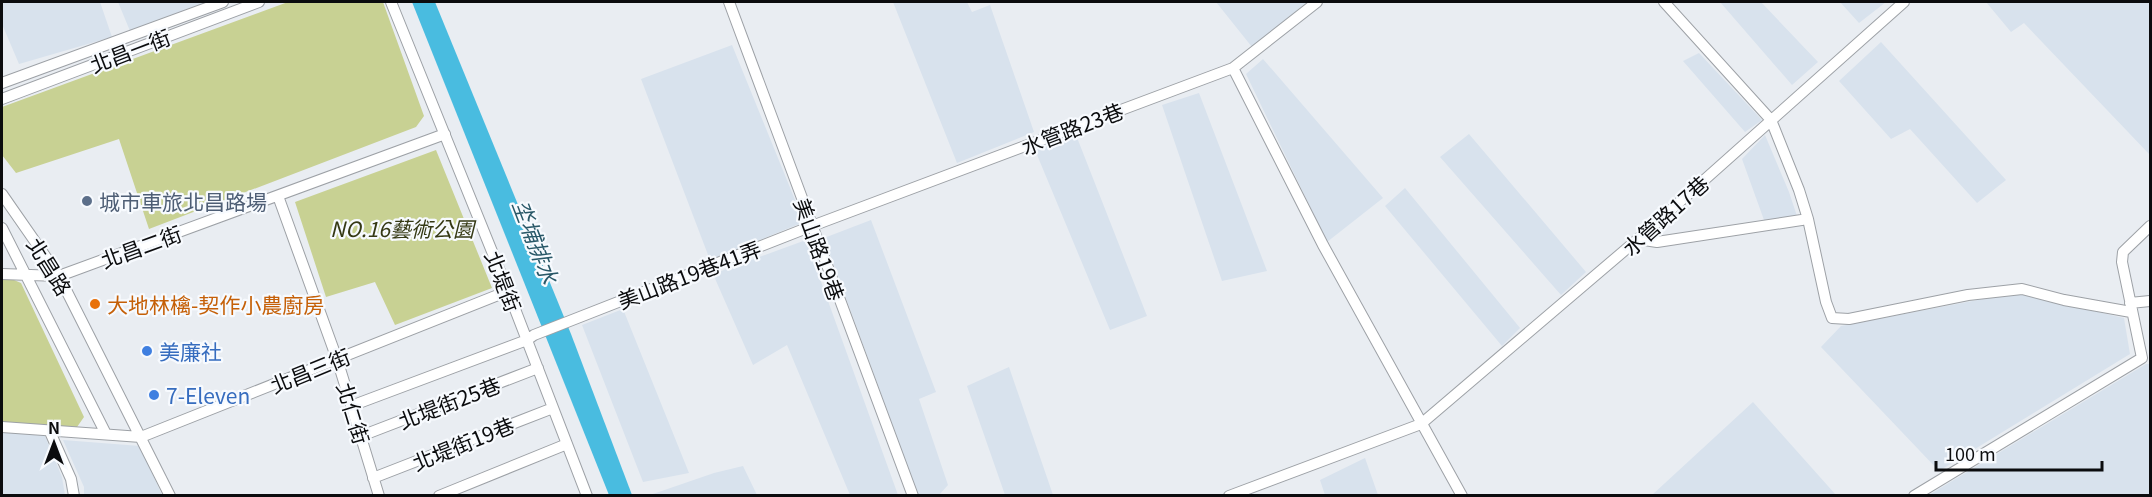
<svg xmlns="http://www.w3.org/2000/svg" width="2152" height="497" font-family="Georgia,'Noto Sans TC',serif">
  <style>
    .built { fill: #d8e2ed }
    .green { fill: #c8d193 }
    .water { fill: #49bce0 }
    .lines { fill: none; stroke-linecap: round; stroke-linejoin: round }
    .minor-casing { stroke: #9da1a6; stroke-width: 12 }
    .minor { stroke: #fff; stroke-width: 10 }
    .service-dot { fill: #5c6f8a; stroke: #f7fafe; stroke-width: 2 }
    .food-dot { fill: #e8710a; stroke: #f7fafe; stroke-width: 2 }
    .shop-dot { fill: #3f7fe0; stroke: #f7fafe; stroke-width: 2 }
    .labels { text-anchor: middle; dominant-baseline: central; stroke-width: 4.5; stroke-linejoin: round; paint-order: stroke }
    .street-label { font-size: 21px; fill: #0b0c0e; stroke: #f7fafe }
    .service-label { font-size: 21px; fill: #4e5e75; stroke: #f7fafe; text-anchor: start }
    .park-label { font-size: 21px; font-style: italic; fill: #353914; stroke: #f7fafe }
    .food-label { font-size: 21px; fill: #c56008; stroke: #f7fafe; text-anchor: start }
    .shop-label { font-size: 21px; fill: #366cbe; stroke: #f7fafe; text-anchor: start }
    .water-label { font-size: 22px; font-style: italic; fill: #295868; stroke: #f7fafe }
  </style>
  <rect width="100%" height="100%" fill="#e9edf2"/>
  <!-- built -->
  <path class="built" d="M2 2H100L112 37 19 64 2 24Z
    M118 2H207L130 31Z
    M893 2H967L972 12 990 5 1034 132 957 163Z
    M1216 2H1307L1252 47Z
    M1720 2H1761L1818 62 1792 85Z
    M1840 2H1886L1859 23Z
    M1986 2H2150V155L2024 23 2011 32Z
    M1881 42 2006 180 1977 203 1910 129 1891 139 1839 81Z
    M732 45 804 222 710 260 641 79Z
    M1699 53 1762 120 1745 132 1683 61Z
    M1263 59 1383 198 1327 242 1246 74Z
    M1199 93 1267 271 1222 281 1162 105Z
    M1469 134 1586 272 1561 295 1440 157Z
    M1076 135 1147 316 1110 330 1035 150Z
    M1765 135 1789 192 1797 216 1764 220 1742 159Z
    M1405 188 1520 328 1502 346 1385 206Z
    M871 220 936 392 919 399 948 485 939 495H918L824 238Z
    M806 240 898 495H850L787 345 753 365 713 274Z
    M2004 295H2023L2124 318 2130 354 1939 471 1821 347 1841 326Z
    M623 309 689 473 643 482 582 325Z
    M2146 364H2150V495H1929Z
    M1009 367 1053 495H1005L967 386Z
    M1753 402 1836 495H1652Z
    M2 432 45 436 62 477 65 495H2Z
    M63 440 140 446 162 495H84V487Z
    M1365 458 1378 495H1325L1320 480Z
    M743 466 757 495H650L714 473Z"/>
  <!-- green -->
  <path class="green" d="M288 2H383L424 116 416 127 149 229 119 139 16 173 2 155V107Z
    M436 150 492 288 395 325 375 282 326 297 295 202Z
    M2 279 14 280 21 283 84 417 77 427 2 422Z"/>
  <!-- water -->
  <path class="water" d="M412 2H435L571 334 632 495H609Z"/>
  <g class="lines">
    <!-- minor casing -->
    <g class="minor-casing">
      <path id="minor" d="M391 2 508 291 587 496
        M729 2 913 496
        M1664 2 1771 120 1799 190 1808 219 1826 302 1832 318 1849 319 1968 295 2022 289 2064 300 2131 312
        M1233 68 1323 245 1462 496
        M2 83 223 2
        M2 99 259 2
        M2 194 59 276 170 496
        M278 196 337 359 379 496
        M2 228 106 434
        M1638 239 1657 242 1808 219
        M2 274 59 276 445 134
        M2130 303 2150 301
        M351 406 527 340 534 335 812 226 1233 68 1317 2
        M2 427 141 437 508 291
        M50 432 71 479 74 496
        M361 436 538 368
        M373 478 553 408
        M439 496 567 444
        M1229 496 1421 424 1638 239 1904 2
        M1914 496 2142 358 2122 262 2123 252 2150 226"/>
    </g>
    <!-- minor -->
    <use href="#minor" class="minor"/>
  </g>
  <!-- markers -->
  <circle class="service-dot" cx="87" cy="201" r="6"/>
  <circle class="food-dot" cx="95" cy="304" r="6"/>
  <g class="shop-dot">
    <circle cx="147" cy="351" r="6"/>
    <circle cx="154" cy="395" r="6"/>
  </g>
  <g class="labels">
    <!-- street labels -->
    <g class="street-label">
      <text transform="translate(130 50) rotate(-21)">北昌一街</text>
      <text transform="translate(1072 128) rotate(-21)">水管路23巷</text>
      <text transform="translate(1665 215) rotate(-42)">水管路17巷</text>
      <text transform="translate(141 246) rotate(-20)">北昌二街</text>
      <text transform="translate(820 249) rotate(70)">美山路19巷</text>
      <text transform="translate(50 266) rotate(58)">北昌路</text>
      <text transform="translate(689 274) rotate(-21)">美山路19巷41弄</text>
      <text transform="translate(504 281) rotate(69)">北堤街</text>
      <text transform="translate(310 370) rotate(-22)">北昌三街</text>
      <text transform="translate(449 402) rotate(-21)">北堤街25巷</text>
      <text transform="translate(354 413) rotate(73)">北仁街</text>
      <text transform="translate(463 443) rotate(-22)">北堤街19巷</text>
    </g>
    <!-- service labels -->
    <g class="service-label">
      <text x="99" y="201">城市車旅北昌路場</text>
    </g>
    <!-- park labels -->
    <g class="park-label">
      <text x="402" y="228">NO.16藝術公園</text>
    </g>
    <!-- food labels -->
    <g class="food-label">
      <text x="107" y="304">大地林檎-契作小農廚房</text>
    </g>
    <!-- shop labels -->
    <g class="shop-label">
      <text x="159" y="351">美廉社</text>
      <text x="166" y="395">7-Eleven</text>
    </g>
    <!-- water labels -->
    <g class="water-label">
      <text transform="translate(537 241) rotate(69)">坔埔排水</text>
    </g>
  </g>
  <!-- border -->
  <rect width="2152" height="497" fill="none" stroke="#0b0c0e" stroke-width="6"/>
  <!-- north arrow -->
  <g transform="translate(54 443)" stroke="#f7fafe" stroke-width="4.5" paint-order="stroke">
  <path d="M0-4.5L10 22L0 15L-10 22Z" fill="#0b0c0e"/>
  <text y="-9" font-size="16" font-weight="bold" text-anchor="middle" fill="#0b0c0e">N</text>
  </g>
  <!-- scale -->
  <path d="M1936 461v9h166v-9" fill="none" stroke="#0b0c0e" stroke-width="3"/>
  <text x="1945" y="461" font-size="18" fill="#0b0c0e" stroke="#f7fafe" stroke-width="4.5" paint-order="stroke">100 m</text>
</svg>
